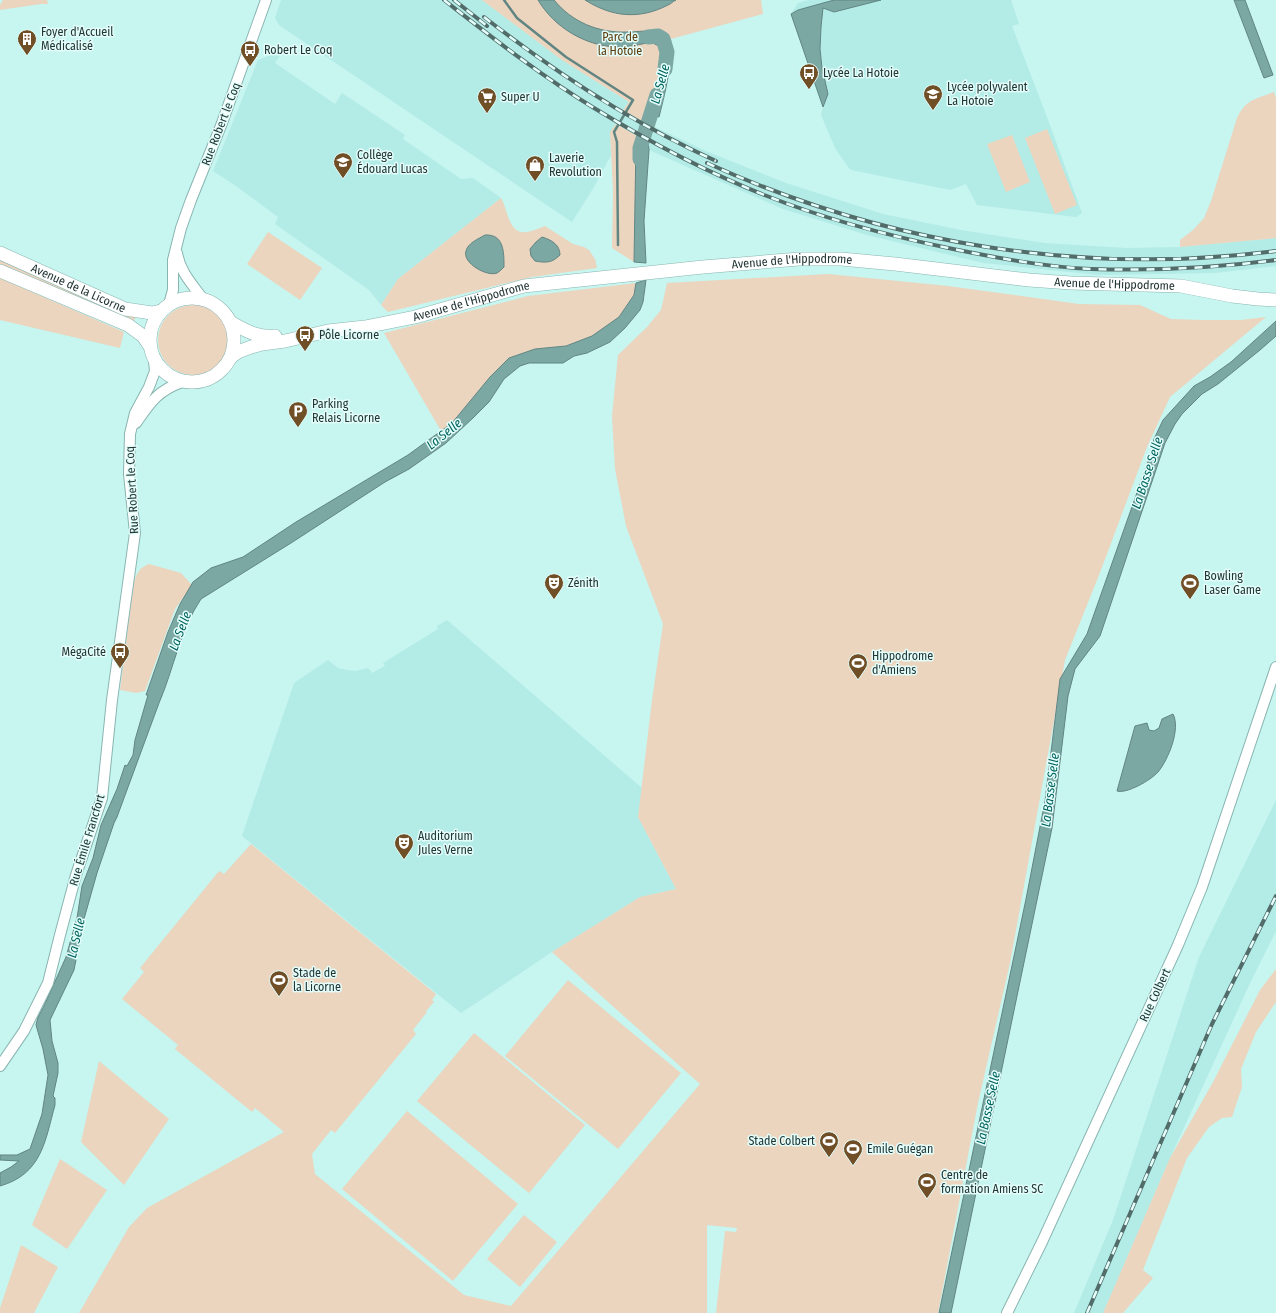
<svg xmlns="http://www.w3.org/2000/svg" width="1276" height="1313" font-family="'Fira Sans Condensed',sans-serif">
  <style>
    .built { fill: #b3ebe6 }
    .green { fill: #ebd5be }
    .water { fill: #7ca8a4; stroke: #618582 }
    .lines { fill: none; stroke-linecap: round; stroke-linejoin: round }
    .stream { stroke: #618582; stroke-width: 2.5 }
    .river { stroke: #7ca8a4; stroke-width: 15 }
    .minor-casing { stroke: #89b5b1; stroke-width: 12 }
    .major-casing { stroke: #89b5b1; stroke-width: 14 }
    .minor { stroke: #fff; stroke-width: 10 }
    .major { stroke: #fff; stroke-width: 13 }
    .rail-casing { stroke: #526c6a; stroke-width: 4 }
    .rail { stroke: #e3fefb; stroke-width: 2.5; stroke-dasharray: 8; stroke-linecap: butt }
    .labels { text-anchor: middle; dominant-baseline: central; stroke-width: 3; stroke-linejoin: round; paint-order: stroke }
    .poi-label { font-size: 12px; fill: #223433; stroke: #e3fefb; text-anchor: start }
    .park-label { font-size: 12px; fill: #5c3909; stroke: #e3fefb }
    .street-label { font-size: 12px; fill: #223433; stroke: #e3fefb }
    .water-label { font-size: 13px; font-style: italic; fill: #01625d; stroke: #e3fefb }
  </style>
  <rect width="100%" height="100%" fill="#c7f5f0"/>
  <!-- built -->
  <path class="built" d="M281 0H482L562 60 629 102 623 110 644 122 708 152 786 183 883 214 961 230 1044 243 1127 248 1180 247 1276 238V266L1215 273 1099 275 983 263 867 235 783 209 649 150 647 141 610 133 611 155 594 187 572 222 279 25 275 18Z
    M809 0H1011L1019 24 1012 26 1047 117 1082 213 1076 217 977 205 966 184 950 190 851 170 849 168 836 150 821 115 823 107 791 14 798 3Z
    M279 52 281 54 275 63 335 104 342 93 405 135 403 139 461 179 473 178 501 198 398 279 381 305 369 290 275 224 278 217 236 186 213 171 258 60Z
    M447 620 642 788 638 817 676 889 640 897 552 952 461 1013 242 836 294 683 328 660 338 668 347 670 356 671 368 668 372 673 385 666 383 663 438 629 437 626Z
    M1276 800V931L1251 981 1170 1158 1103 1313H1074L1113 1220 1199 957Z"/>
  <!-- green -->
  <path class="green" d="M3 0H47L48 4H41L0 10V5Z
    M482 0H761L763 14 667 40 649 113 646 122H644L623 110 629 102 562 60Z
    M1274 92 1276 98V238L1180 247V240L1193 230 1204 218 1211 201 1237 118C1246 99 1256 99 1274 92Z
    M616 124 639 137 636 142 634 262 612 248 613 192 610 132Z
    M1047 129 1077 205 1055 214 1025 138Z
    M1012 135 1030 182 1006 192 987 144Z
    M501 198C508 209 508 235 527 232 533 231 539 228 545 226L573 244 584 247 589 250 595 259 597 268 532 277 388 312 381 305 398 279Z
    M268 232 322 268 300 300 247 264Z
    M0 258 136 316 133 323 0 265Z
    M828 274 948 286 1079 304 1140 305 1171 319 1203 320H1241L1266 317 1170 397 1147 447 1101 570 1065 660 1010 963 978 1103 938 1313H716L725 1231 736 1232 737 1228 707 1225V1313H79L129 1227 147 1208 284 1132 255 1108 252 1112 175 1049 178 1045 122 999 144 972 140 968 219 871 224 874 251 844 436 994 432 1000 434 1002 426 1011 427 1012 413 1030 416 1034 335 1133 331 1130 312 1154 315 1174 464 1295 511 1306 700 1084 552 952 640 897 676 889 638 817 652 700 663 624 626 526 615 469 612 416 618 355 647 327 661 310 667 283Z
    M0 278 124 332 120 348 0 320Z
    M636 283 634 295 619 317 592 336 566 346 535 349 509 358 490 377 452 423 441 431 384 333 528 296Z
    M158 340a35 35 0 1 1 70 0a35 35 0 1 1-70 0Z
    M149 564 181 573 192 585 175 609 145 691 136 693 120 690 133 586C136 575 138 568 149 564Z
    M1276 969V1002L1256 1032 1241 1069 1242 1087 1232 1117 1222 1118 1209 1127 1187 1158 1143 1270 1153 1278 1123 1313H1103L1170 1158 1213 1082 1260 990Z
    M568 980 681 1073 618 1149 505 1056Z
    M474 1033 585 1125 529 1193 417 1101Z
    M99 1061 169 1119 124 1185 81 1142Z
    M407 1111 518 1204 453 1281 342 1189Z
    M60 1159 107 1190 67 1249 32 1225Z
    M524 1215 557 1242 520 1287 487 1259Z
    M21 1245 58 1267 34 1313H0V1308Z"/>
  <!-- water -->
  <path class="water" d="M538 0H554C572 22 598 33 627 32 635 32 653 30 660 31 666 32 668 36 671 41 668 42 662 46 659 46 655 45 654 42 647 43 637 45 627 47 617 47 585 46 554 27 538 0Z
    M585 0H676C673 1 671 4 668 5 639 20 612 17 585 0Z
    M834 0H881L834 12 823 8 821 27 820 49 822 68 828 94 823 107 791 14 798 10Z
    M1234 0H1245L1273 75 1264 78Z
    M670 47C672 67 664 97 659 117L649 113 662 69 663 50Z
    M639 137 648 141 649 150 644 221 646 263 634 262 636 142Z
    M485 235C504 234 504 252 504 267 502 269 499 272 497 273 487 277 462 263 466 251 468 243 478 239 485 235Z
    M542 237C552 240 560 245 560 255 552 263 546 263 535 261L531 256 530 249 536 242Z
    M646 280 643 302 640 310 625 328 610 342 587 353 574 356 563 363H529L520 366 504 379 489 402 473 418 446 443 409 469 385 482 291 543 201 599C180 630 174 668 159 703L117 817 114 823 97 873 84 919 74 970 50 1020 52 1041 58 1063V1073L53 1096 55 1098V1105C45 1141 42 1174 0 1186V1173L11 1167 19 1161 0 1160V1155H17L30 1149 42 1114 48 1075 43 1049 36 1025 38 1017 44 1006 66 957 77 918 82 886 93 858 101 825 117 789 125 765 127 766 133 755 135 740 148 695H146L168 632 180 604 193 582 211 568 243 557 296 522 408 455 452 423 490 377 509 358 535 349 566 346 592 336 619 317 634 295 636 283Z
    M1276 321V336L1260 350 1218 384 1202 394 1182 414 1175 424 1165 443 1100 636 1075 669 1068 696 1052 828 951 1313H939L1026 899 1045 801 1060 679 1087 634 1150 456 1154 439 1163 420 1194 386 1210 377 1231 362Z
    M1173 714C1181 729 1168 760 1158 772 1151 780 1127 794 1117 791L1135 726 1147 723 1149 730 1154 731 1159 728 1162 719Z"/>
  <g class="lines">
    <!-- stream -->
    <path class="stream" d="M504 0 517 18 566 57 633 100 614 132 617 142 618 245"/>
    <!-- river -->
    <path class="river" d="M648 37 658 36 663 39 667 52 665 69
      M640 159V148L657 95"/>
    <!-- minor casing -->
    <g class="minor-casing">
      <path id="minor" d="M177 253C180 272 192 284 203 299
        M169 304 173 290V260L181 228 191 200 222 123 266 0
        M136 423C150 403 157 391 182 382
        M0 1066 24 1031 48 983 60 935 76 875 102 798 112 700 135 533 129 474 130 434 135 413 149 387 155 371 154 361
        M1007 1313 1042 1242 1178 945 1202 887 1276 667"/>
    </g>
    <!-- major casing -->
    <g class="major-casing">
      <g id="major">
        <path id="s1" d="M0 253 125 309 152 313 161 311"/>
        <path d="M0 271 128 325 143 336 149 345"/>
        <circle cx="192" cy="340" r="42"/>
        <path d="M230 322C245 330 257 338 275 336"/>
        <path id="s2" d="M231 357 238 352 251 347 262 344 285 341 328 331 365 327 415 317 524 286 703 267 799 259H841L895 264 1029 280 1071 283 1181 286 1232 296 1258 299 1276 300"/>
      </g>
    </g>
    <!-- minor -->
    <use href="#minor" class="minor"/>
    <!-- major -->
    <use href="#major" class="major"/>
    <!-- rail casing -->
    <g class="rail-casing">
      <path id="rail" d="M444 0C493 38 541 76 594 108 648 141 708 173 767 196 827 220 890 236 953 249 998 258 1045 267 1091 269 1153 271 1215 268 1276 260
        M454 0 487 26
        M484 17C556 73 632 123 716 161
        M707 163C885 244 1082 276 1276 251
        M1087 1313 1212 1024 1276 896"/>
    </g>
    <!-- rail -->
    <use href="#rail" class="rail"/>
  </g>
  <!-- icons -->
  <defs>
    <g id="building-pin" transform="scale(1)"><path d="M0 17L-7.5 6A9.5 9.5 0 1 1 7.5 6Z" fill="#704e26" stroke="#e3fefb"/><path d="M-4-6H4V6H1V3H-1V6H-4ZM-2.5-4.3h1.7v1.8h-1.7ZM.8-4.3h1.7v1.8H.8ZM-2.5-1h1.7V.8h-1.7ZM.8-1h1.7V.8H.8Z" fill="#fff"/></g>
    <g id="bus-pin" transform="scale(1)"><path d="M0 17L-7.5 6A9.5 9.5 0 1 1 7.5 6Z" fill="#704e26" stroke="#e3fefb"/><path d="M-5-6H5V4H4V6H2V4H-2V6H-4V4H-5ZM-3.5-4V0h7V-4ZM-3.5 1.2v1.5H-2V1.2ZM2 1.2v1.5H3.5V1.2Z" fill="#fff"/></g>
    <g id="school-pin" transform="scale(1)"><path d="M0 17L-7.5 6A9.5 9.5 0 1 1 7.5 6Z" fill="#704e26" stroke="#e3fefb"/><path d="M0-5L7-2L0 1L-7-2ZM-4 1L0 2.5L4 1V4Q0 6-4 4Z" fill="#fff"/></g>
    <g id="supermarket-pin" transform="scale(1)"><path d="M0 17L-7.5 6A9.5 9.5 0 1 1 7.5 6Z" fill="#704e26" stroke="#e3fefb"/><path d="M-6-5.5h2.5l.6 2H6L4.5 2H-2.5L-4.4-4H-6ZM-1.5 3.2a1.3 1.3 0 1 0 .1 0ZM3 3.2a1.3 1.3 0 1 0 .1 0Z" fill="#fff"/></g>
    <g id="shop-pin" transform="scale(1)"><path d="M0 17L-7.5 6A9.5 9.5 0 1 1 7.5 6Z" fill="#704e26" stroke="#e3fefb"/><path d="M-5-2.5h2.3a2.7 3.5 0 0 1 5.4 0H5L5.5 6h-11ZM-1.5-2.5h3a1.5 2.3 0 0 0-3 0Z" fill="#fff"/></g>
    <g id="parking-pin" transform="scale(1)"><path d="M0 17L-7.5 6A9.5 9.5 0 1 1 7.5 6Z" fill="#704e26" stroke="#e3fefb"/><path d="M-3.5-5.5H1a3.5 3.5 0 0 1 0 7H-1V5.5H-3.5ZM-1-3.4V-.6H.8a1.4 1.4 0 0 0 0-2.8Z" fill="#fff"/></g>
    <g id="theatre-pin" transform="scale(1)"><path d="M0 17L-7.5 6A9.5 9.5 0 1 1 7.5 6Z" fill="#704e26" stroke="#e3fefb"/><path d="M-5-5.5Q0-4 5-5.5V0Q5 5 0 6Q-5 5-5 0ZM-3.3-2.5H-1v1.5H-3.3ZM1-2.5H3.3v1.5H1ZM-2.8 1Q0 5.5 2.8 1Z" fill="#fff"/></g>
    <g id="stadium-pin" transform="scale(1)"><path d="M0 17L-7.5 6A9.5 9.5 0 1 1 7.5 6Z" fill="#704e26" stroke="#e3fefb"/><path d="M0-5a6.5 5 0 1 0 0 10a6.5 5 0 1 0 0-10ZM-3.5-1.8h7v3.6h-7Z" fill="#fff"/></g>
  </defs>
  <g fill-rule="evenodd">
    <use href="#building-pin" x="27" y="39"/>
    <use href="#bus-pin" x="250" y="50"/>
    <use href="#bus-pin" x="809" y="73"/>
    <use href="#school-pin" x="933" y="94"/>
    <use href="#supermarket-pin" x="487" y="97"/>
    <use href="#school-pin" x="343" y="162"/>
    <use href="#shop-pin" x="535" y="165"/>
    <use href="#bus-pin" x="305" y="335"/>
    <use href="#parking-pin" x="298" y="411"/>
    <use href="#theatre-pin" x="554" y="583"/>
    <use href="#stadium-pin" x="1190" y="583"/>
    <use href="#bus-pin" x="120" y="652"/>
    <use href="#stadium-pin" x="858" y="663"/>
    <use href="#theatre-pin" x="404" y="843"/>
    <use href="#stadium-pin" x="279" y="980"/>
    <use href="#stadium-pin" x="829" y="1141"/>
    <use href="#stadium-pin" x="853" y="1149"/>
    <use href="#stadium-pin" x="927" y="1182"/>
  </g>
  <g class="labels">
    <!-- poi labels -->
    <g class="poi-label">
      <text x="41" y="32">Foyer d'Accueil<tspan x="41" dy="14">Médicalisé</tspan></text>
      <text x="264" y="50">Robert Le Coq</text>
      <text x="823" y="73">Lycée La Hotoie</text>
      <text x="947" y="87">Lycée polyvalent<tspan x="947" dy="14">La Hotoie</tspan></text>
      <text x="501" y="97">Super U</text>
      <text x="357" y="155">Collège<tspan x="357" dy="14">Édouard Lucas</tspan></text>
      <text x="549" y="158">Laverie<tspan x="549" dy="14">Revolution</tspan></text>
      <text x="319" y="335">Pôle Licorne</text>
      <text x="312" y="404">Parking<tspan x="312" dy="14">Relais Licorne</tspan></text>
      <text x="1204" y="576">Bowling<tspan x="1204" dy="14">Laser Game</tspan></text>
      <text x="568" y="583">Zénith</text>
      <text x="106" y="652" text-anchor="end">MégaCité</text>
      <text x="872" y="656">Hippodrome<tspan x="872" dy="14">d'Amiens</tspan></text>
      <text x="418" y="836">Auditorium<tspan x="418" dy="14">Jules Verne</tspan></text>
      <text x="293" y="973">Stade de<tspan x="293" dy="14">la Licorne</tspan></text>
      <text x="815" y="1141" text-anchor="end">Stade Colbert</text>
      <text x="867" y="1149">Emile Guégan</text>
      <text x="941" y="1175">Centre de<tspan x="941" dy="14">formation Amiens SC</tspan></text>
    </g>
    <!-- park labels -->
    <g class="park-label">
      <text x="620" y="37">Parc de<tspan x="620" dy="14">la Hotoie</tspan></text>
    </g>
    <!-- street labels -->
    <g class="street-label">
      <text transform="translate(221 124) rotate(-69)">Rue Robert le Coq</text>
      <text stroke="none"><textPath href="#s2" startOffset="572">Avenue de l'Hippodrome</textPath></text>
      <text stroke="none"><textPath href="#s2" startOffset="896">Avenue de l'Hippodrome</textPath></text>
      <text stroke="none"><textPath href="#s1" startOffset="86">Avenue de la Licorne</textPath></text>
      <text stroke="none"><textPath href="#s2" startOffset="248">Avenue de l'Hippodrome</textPath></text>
      <text transform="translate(132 490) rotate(-93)">Rue Robert le Coq</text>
      <text transform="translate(87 840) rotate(-73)">Rue Émile Francfort</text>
      <text transform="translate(1155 995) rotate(-65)">Rue Colbert</text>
    </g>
    <!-- water labels -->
    <g class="water-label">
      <text transform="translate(660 84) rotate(-75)">La Selle</text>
      <text transform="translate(444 434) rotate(-39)">La Selle</text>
      <text transform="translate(1147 473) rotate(-72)">La Basse Selle</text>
      <text transform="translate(180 631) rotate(-69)">La Selle</text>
      <text transform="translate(1050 790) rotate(-83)">La Basse Selle</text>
      <text transform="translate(76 938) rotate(-77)">La Selle</text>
      <text transform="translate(988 1108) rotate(-78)">La Basse Selle</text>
    </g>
  </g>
</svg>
